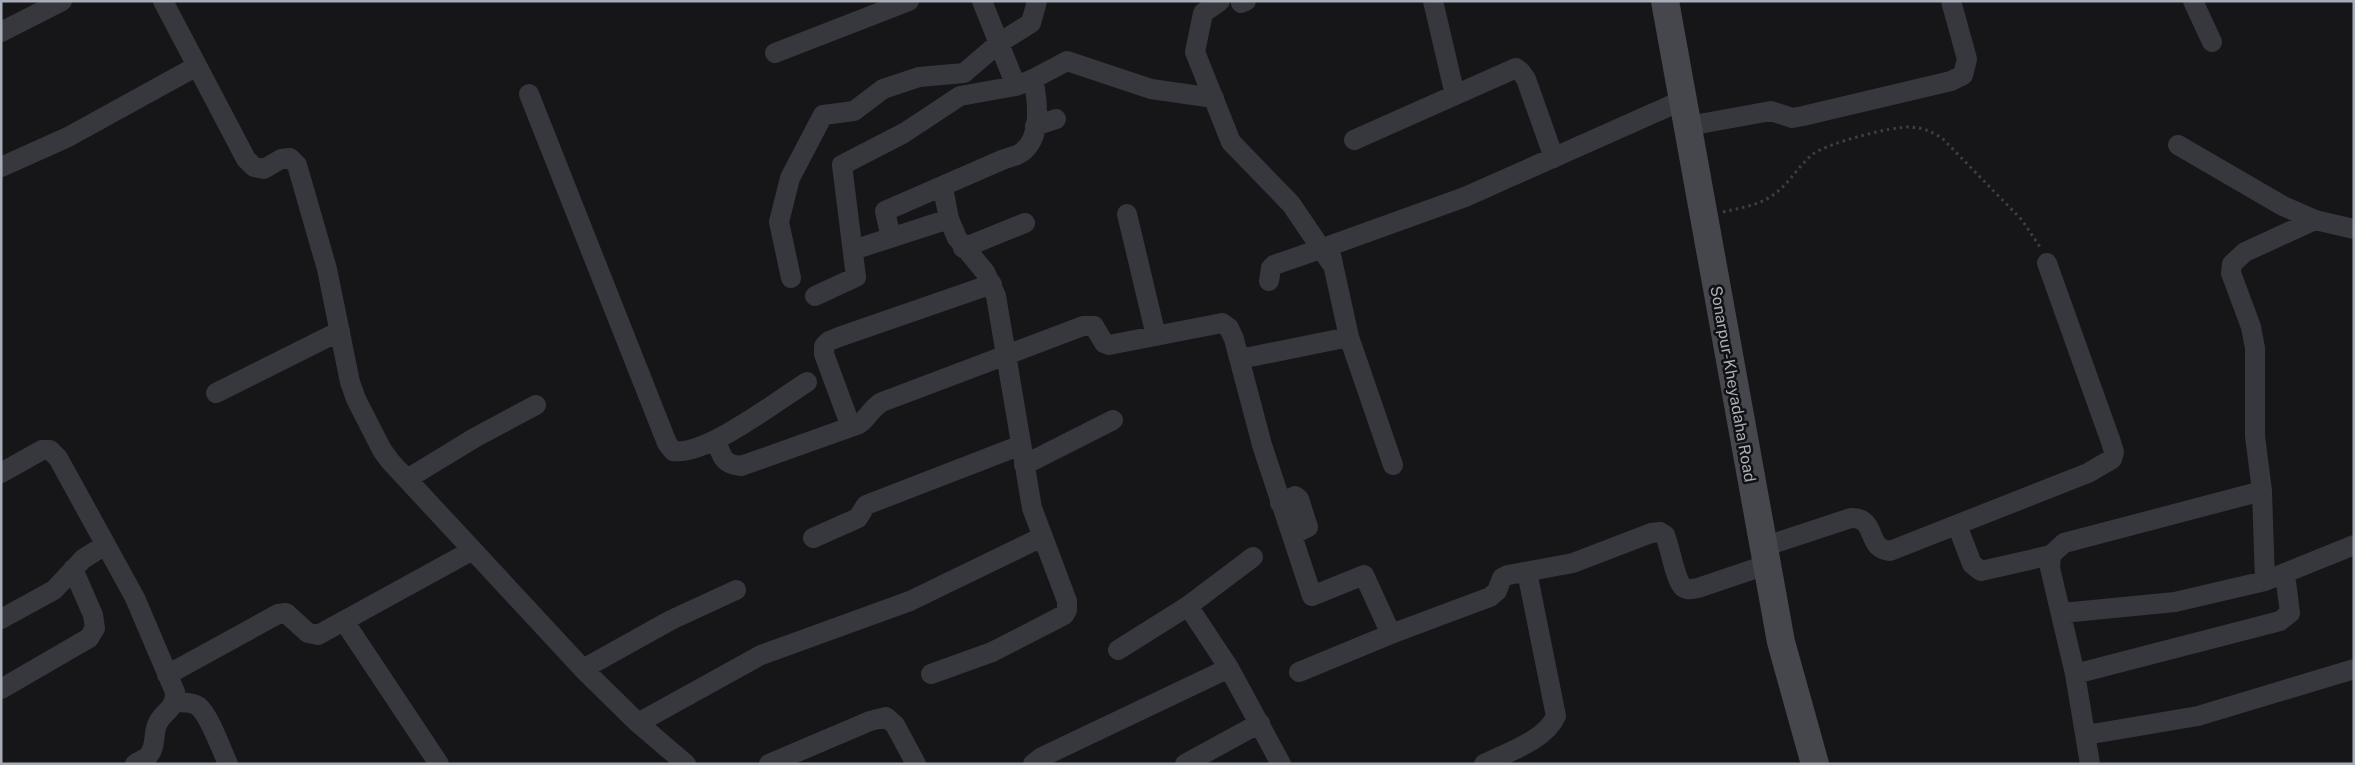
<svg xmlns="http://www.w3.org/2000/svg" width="2355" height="765" font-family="'Public Sans',sans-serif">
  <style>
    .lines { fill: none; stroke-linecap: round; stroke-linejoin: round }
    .path { stroke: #3d3f44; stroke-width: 3; stroke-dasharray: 2.5 4; stroke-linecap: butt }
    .minor { stroke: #37383d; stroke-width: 20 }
    .secondary { stroke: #45474d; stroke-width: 28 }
    .labels { text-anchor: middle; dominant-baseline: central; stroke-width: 5; stroke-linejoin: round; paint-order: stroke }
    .street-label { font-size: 16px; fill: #a8adb8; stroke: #111113 }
  </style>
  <rect width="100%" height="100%" fill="#161618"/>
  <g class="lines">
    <!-- path -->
    <path class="path" d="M1723 212C1739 208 1756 206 1770 197 1788 186 1797 167 1813 154 1828 143 1892 126 1911 127 1924 128 1933 132 1943 139L2022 220 2040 247"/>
    <!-- minor -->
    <path class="minor" d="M163 1 246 159 254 167 264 169 281 159 290 158 297 165 327 269 350 382 356 399 382 450 390 461 583 669 638 723 686 764
      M982 1 1016 86
      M1220 1 1203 13 1195 52 1231 142 1291 204 1331 263
      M1433 1 1455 95
      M2193 1 2212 42
      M1241 3 1246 1
      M1 32 62 1
      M775 53 909 1
      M1033 79 1067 61 1151 89 1214 98
      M529 94 667 443 673 451C706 456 777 401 807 382
      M1035 126 1056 119
      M1688 126 1771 111 1792 118 1803 116 1951 81 1963 75 1967 59 1951 1
      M1354 140 1516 68 1521 72 1526 79 1554 158
      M2178 145 2283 206 2315 220 2354 229
      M1 167 68 137 197 66
      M1127 214 1156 336
      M963 248 1025 223
      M853 250 949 219 943 188
      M791 278 779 222 790 178 823 115 854 111 883 89 919 77 964 73 999 43 1031 23 1037 1
      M1269 281 1271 268 1274 265 1329 246
      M815 296 856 277 842 165 904 133 960 96 1016 86 1033 79C1038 102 1043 143 1017 155 1012 157 1006 158 1002 160L885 211 891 238
      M1240 359 1349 337
      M216 393 340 331
      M851 427 824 354V346L829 341 839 337 992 284
      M716 440C722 456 722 464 741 466L859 424C868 418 872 407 882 402L1083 326H1094L1104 343 1109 345 1222 323 1229 328 1234 339 1262 445 1312 596 1364 575 1391 634 1490 597 1497 591 1502 578 1508 575 1573 563 1651 533 1660 532 1665 535C1670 547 1675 578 1682 586 1686 591 1692 589 1698 588L1766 565
      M1024 465 1113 420
      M1393 465 1349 337 1329 246 1465 197 1683 100
      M1 473 42 450H50L58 458 135 598 175 692C175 712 163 710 157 725 153 735 156 747 149 755 146 759 140 761 135 764
      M407 479 476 437 536 405
      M1280 503 1295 496 1299 499 1308 527 1292 535
      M1957 525 1972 564 1981 571 2051 555
      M813 538 858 518 866 505 1021 445
      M1763 547 1851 518C1878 517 1865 549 1890 551L2088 473 2112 459 2114 452 2111 442 2047 263
      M2265 581 2262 491 2255 436V348L2251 327 2231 273 2232 264 2245 252 2315 220
      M1188 606 1229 668 1281 764
      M2062 613 2175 602 2265 581 2354 545
      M1 619 54 590 83 559 105 545
      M344 621 439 764
      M1118 650 1188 606 1253 557
      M583 669 671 620 736 590
      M1299 672 1391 634
      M931 674 992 652 1064 615 1067 610V601L1032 508 996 296 985 272 957 238 949 219
      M2075 674 2280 621 2290 613 2285 574
      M167 675 278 614 286 613 308 633 318 635 471 551
      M1 689 89 638 95 628 93 615 73 569
      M175 702C182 702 192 702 198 706 210 716 221 749 228 764
      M638 723 761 655 910 601 1042 537
      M2086 735 2198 716 2354 669
      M769 764 870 721 886 717 895 725 916 764
      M1033 764 1042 757 1229 668
      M1185 764 1260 723
      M1484 764C1506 753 1546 740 1556 716L1527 572
      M2090 764 2075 674 2050 568 2051 555 2064 543 2262 491"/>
    <!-- secondary -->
    <path class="secondary" d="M1665 1 1781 642 1815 764"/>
  </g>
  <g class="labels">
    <!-- street labels -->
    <g class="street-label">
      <text transform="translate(1733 384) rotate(80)">Sonarpur-Kheyadaha Road</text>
    </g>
  </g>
  <!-- border -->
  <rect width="2355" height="765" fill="none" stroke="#a8adb8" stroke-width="5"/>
</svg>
